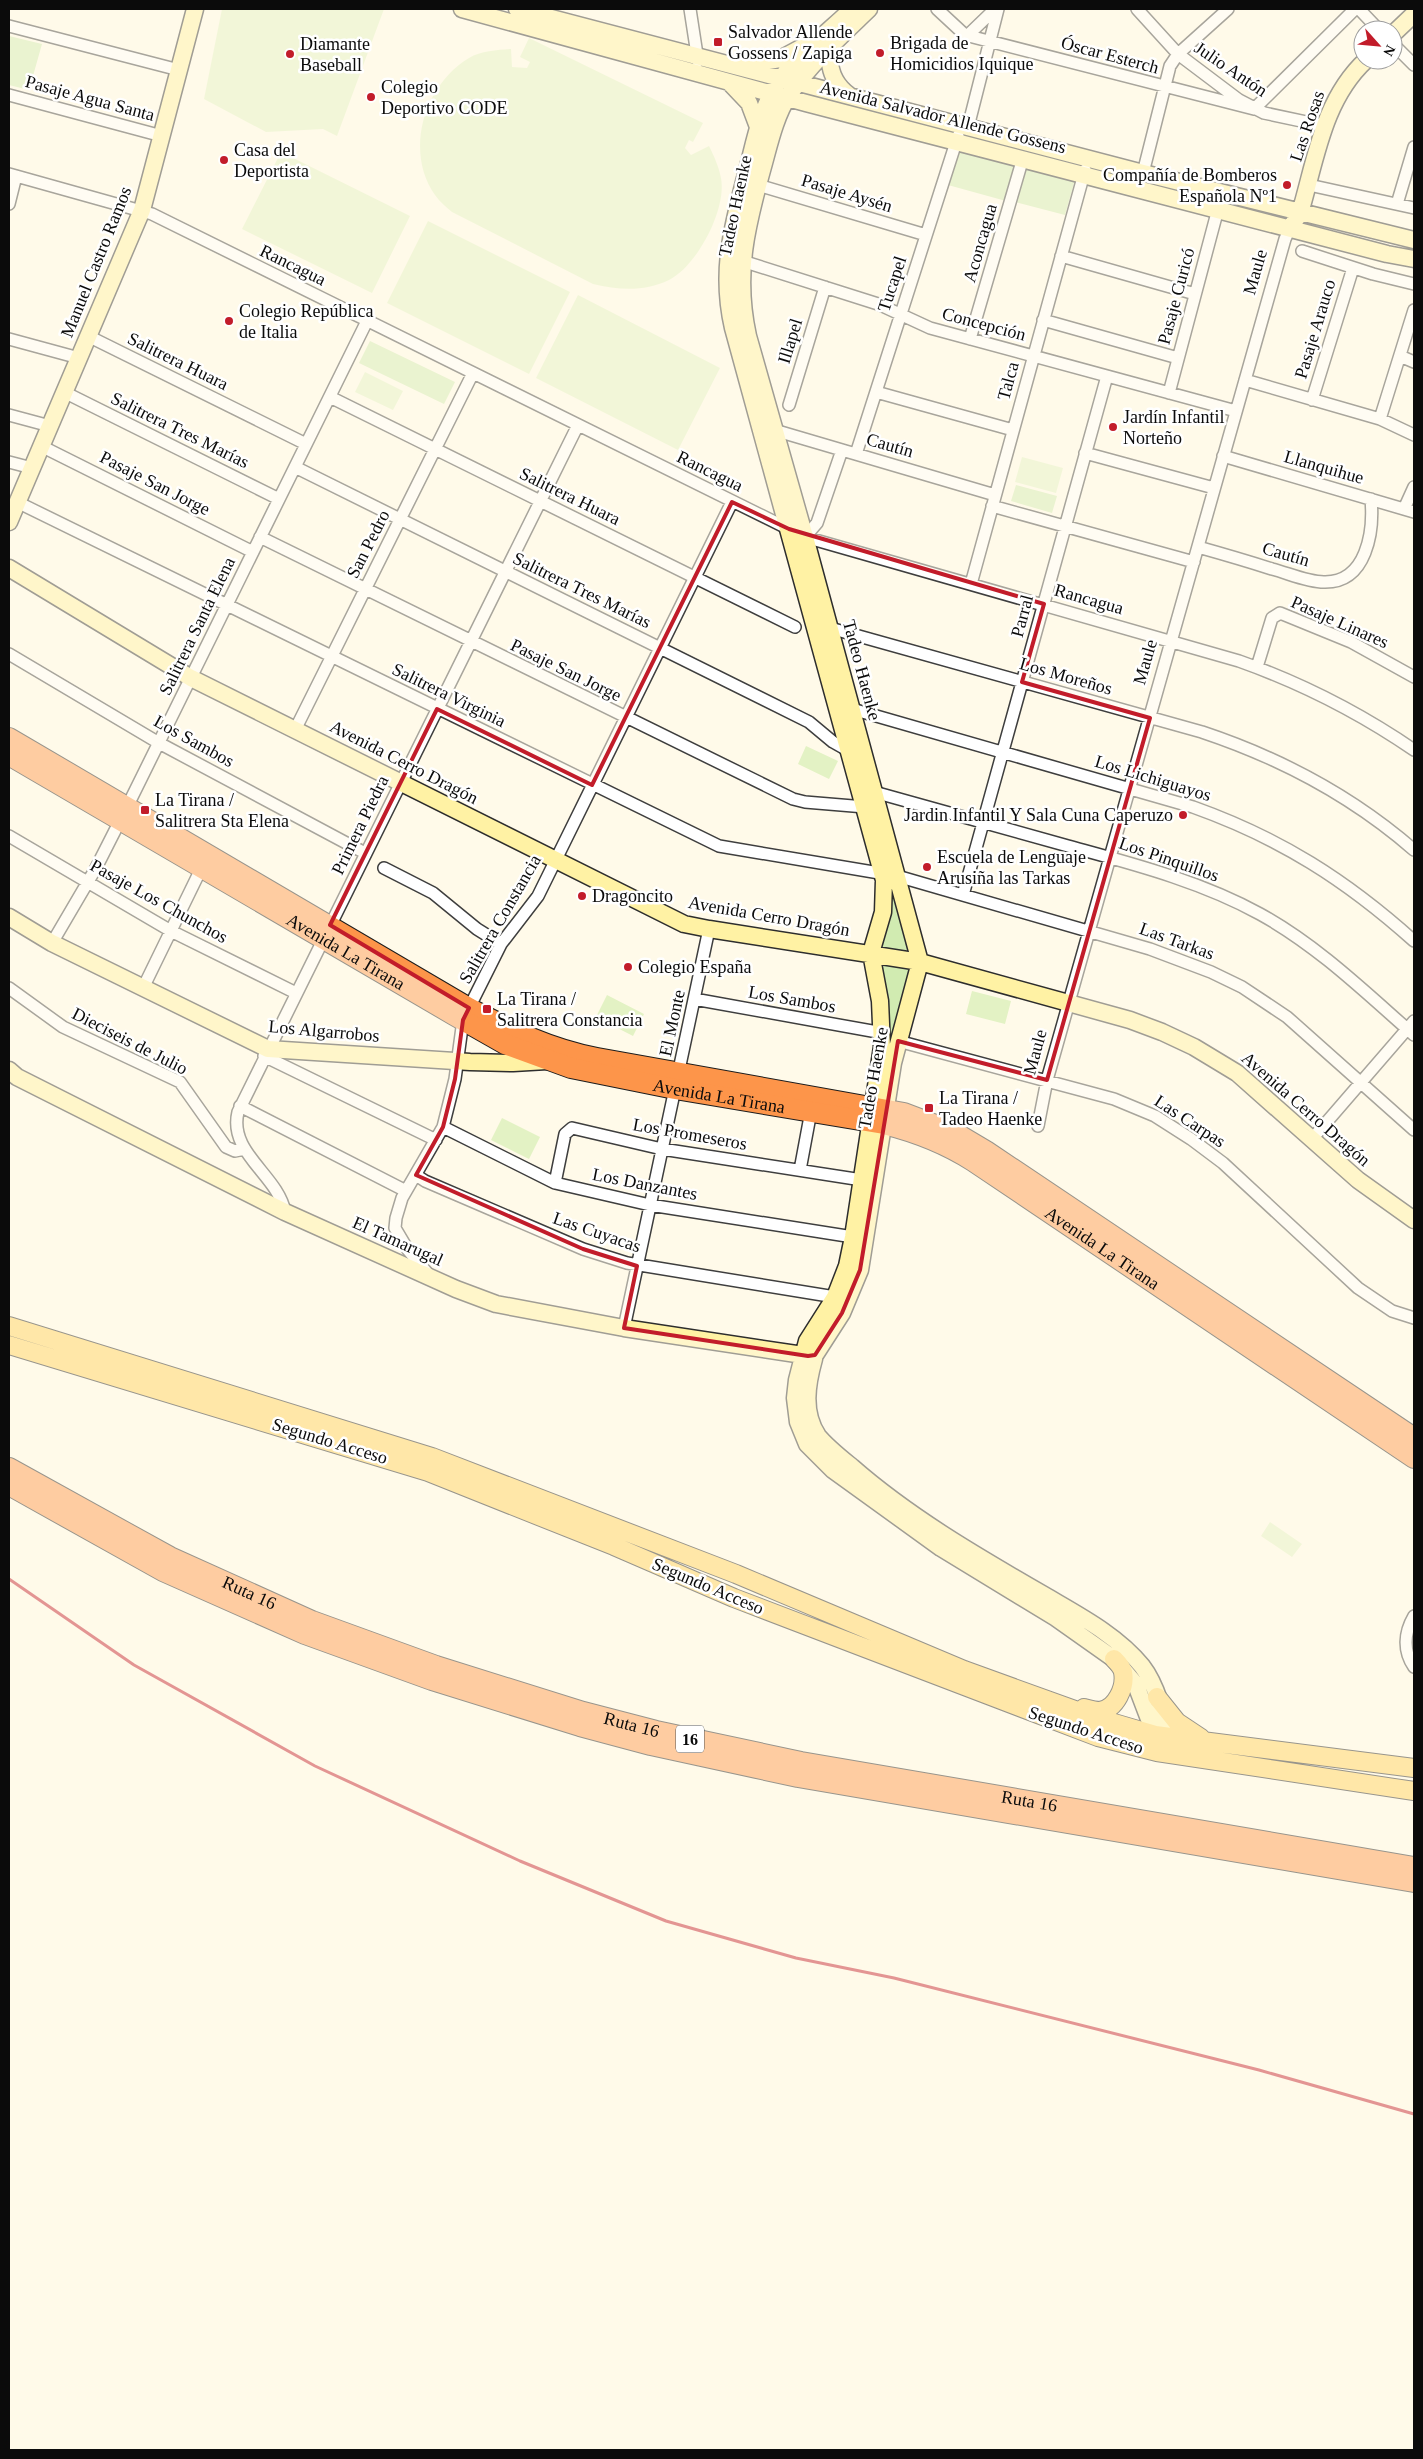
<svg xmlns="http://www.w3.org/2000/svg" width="1423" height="2459" font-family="'Times New Roman',serif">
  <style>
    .green { fill: #d1ebb1 }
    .pitch { fill: #e3f2c4 }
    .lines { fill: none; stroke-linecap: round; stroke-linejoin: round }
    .street-casing { stroke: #3e3e3e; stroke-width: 14 }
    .secondary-casing { stroke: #2d2d2d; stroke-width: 19 }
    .primary-casing { stroke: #1c1c1c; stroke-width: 20 }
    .highway-casing { stroke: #1c1c1c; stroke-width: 22 }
    .street { stroke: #fff; stroke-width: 11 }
    .secondary { stroke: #fff2a4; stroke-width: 16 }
    .primary { stroke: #ffd159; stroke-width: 18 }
    .highway { stroke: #fd954a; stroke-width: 20 }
    .rail { stroke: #c21c2a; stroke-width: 3 }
    .marked { fill: none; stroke: #c21c2a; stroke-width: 4; stroke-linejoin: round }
    .poi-dot { fill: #c21c2a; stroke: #fff; stroke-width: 2 }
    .labels { text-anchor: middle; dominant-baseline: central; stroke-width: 5; stroke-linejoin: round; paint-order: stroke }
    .shield { fill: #fff; stroke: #545454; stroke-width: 1 }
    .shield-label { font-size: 16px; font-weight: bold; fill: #0b0b0b }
    .poi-label { font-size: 18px; fill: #0b0b0b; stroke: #fff; text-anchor: start }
    .street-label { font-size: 18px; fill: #0b0b0b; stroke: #fff }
  </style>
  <rect width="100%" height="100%" fill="#fffae9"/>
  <!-- green -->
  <path class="green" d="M9 36 42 44 29 90 9 85Z
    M958 149 1018 162 1006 201 948 185Z
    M1025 165 1072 177 1074 183 1065 215 1015 202Z
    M370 341 455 382 444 404 359 363Z
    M1016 485 1057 496 1052 513 1011 501Z
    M895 891 913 954 879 949 891 918 890 892Z
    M880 961 913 966 885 1099Z"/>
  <!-- pitch -->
  <path class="pitch" d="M222 9H384L337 136 323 129 266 132 204 99Z
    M529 38 703 123 693 142 689 140 685 148 691 155 709 146C714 156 719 167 721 178 727 209 697 266 669 280 644 292 619 290 593 284L452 212C446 207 440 202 435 195 404 151 424 85 469 58 481 51 498 50 511 49L512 67 527 68 530 62 520 57Z
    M281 152 410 216 372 293 242 229Z
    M428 221 570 292 529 374 387 303Z
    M578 295 720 368 678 450 536 378Z
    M365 372 403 391 393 410 355 392Z
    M1022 457 1063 468 1056 493 1015 482Z
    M806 746 838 761 829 779 798 764Z
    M972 991 1011 1001 1005 1024 966 1014Z
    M607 995 644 1014 633 1036 596 1017Z
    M502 1118 540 1137 529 1159 491 1140Z
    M1270 1522 1302 1544 1292 1557 1261 1536Z"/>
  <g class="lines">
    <!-- street casing -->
    <g class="street-casing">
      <path id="street" d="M690 9 698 61
        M937 9 965 35 1254 109 1355 9
        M1137 9 1178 54 1239 100 1264 113 1325 126
        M1359 9 1379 30
        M9 26 179 70
        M967 36 995 9
        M1393 44 1414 65
        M9 95 162 136
        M968 127 998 9
        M1143 173 1170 66 1178 54 1228 9
        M9 174 152 214 805 537 1239 661C1301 683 1360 713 1414 750
        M758 185 926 235
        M1309 185 1414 208
        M9 204 16 176
        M1397 204 1414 147
        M1302 251 1373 274 1414 284
        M1061 256 1195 294
        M736 259 878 304 930 328 1236 411
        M1043 320 1178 358
        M88 336 306 444
        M9 339 79 358
        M970 339 1023 158
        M1400 356 1414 362
        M1245 380 1380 419 1414 435
        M64 392 279 499
        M876 392 1013 430
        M1169 393 1218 209
        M330 397 795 627
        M1312 400 1353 268
        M789 405 825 287
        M9 415 50 426
        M1380 419 1414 310
        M774 430 995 495
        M41 446 253 552
        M1085 453 1214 488
        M856 454 958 136
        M1223 456 1414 512
        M9 462 32 468
        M295 467 809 722 833 742 849 751
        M17 502 719 846 897 876 1150 949 1211 972 1242 987 1287 1017 1414 1130
        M992 506 1194 562
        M1404 509 1414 487
        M260 537 793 799 805 802 865 807
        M805 537 817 523 842 450
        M1198 547C1223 554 1247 561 1272 569 1288 573 1307 582 1324 582 1367 583 1374 531 1371 499
        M971 584 1085 170
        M830 628 1202 732C1280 758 1352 796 1414 850
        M9 654 159 743 365 853
        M1257 667 1272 618 1280 613 1351 642 1414 677
        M852 709 1193 807C1280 838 1346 880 1414 941
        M295 730 473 373
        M874 792C939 810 1003 828 1068 846 1133 864 1200 881 1260 914 1318 946 1365 992 1414 1035
        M9 836 171 931 296 993
        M384 868 433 893 477 929 501 944
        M963 895 1107 376
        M52 943 96 868 130 801 367 321
        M9 988 63 1027 180 1082 226 1147 235 1151 245 1149
        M143 988 202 867
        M694 999 883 1033
        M898 1041 1114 1099 1155 1116 1191 1139 1223 1163 1358 1288 1392 1311 1414 1318
        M264 1056 436 1140
        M240 1106 406 1191
        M1038 1126 1047 1080 1071 995 1285 239 1290 228
        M443 1127 555 1183 650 1205 853 1237
        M1312 1139 1414 1021
        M800 1170 811 1111
        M416 1175 425 1181 583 1249 627 1263 835 1297
        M555 1183 565 1134 572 1128 662 1149 862 1180
        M285 1212C278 1175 228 1153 238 1112L578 425
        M429 1275 408 1250 395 1228 396 1218 402 1198 443 1127 455 1079 463 1020 501 944 538 896 732 502
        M624 1328 709 929
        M1414 1616C1404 1633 1403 1651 1414 1667"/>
    </g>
    <!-- secondary casing -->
    <g class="secondary-casing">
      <path id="secondary" d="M462 9 806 103 1387 254 1414 259
        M517 9 1143 173 1414 240
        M852 9C829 31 797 56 779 81 762 106 756 135 749 163 734 221 719 268 733 328L884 880 883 912 871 953 880 1001 882 1047 853 1237 847 1266 835 1297 807 1341 797 1380 795 1398 798 1422 807 1444 833 1470 941 1548 1056 1618 1114 1659 1136 1685 1155 1735 1156 1745
        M1393 34 1414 14
        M831 46C827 66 833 84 850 96
        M745 65 780 59 806 45
        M730 83 749 103 758 127
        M1294 222 1300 213C1316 159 1323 100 1366 60
        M9 522 142 210 195 9
        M9 568 191 678 684 924 709 929 920 962 1130 1020 1162 1032 1194 1047 1237 1073 1358 1180 1414 1220
        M9 917 52 943 268 1049 470 1062 513 1063 547 1061
        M9 1070 17 1077 285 1212 456 1289 496 1304 624 1328 803 1355H815L842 1313 860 1270 893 1063 920 962 805 537 748 336C734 273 747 224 764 163 770 141 776 115 789 95 811 63 841 36 869 9
        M814 1359C807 1384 802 1412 818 1436 827 1447 841 1458 852 1467 909 1517 978 1557 1044 1595 1078 1615 1117 1635 1142 1666 1159 1688 1165 1721 1171 1747"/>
    </g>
    <!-- primary casing -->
    <g class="primary-casing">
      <path id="primary" d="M9 1326 432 1457 736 1574 964 1670 1097 1718 1155 1735 1414 1768
        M9 1345 428 1472 614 1546 734 1598 1098 1737 1157 1752 1414 1791
        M1157 1697 1177 1722 1201 1738
        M1084 1708C1088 1709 1095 1711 1100 1711 1116 1709 1126 1687 1123 1672 1122 1667 1118 1663 1114 1659"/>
    </g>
    <!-- highway casing -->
    <g class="highway-casing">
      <g id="highway">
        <path d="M9 738 469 1008C511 1030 550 1049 597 1058L904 1113 954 1132 986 1151 1414 1438"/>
        <path id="s1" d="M9 755 454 1015 505 1044 571 1068 675 1089 884 1124C916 1132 945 1143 973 1161L1414 1458"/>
        <path id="s2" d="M9 1468 170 1557 312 1621 436 1666 583 1712 656 1731 801 1762 1414 1867"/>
        <path d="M9 1485 163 1571 305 1634 432 1680 580 1726 651 1745 798 1777 1414 1882"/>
      </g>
    </g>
    <!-- street -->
    <use href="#street" class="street"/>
    <!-- secondary -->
    <use href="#secondary" class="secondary"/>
    <!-- primary -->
    <use href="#primary" class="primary"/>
    <!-- highway -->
    <use href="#highway" class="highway"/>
    <!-- rail -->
    <path class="rail" d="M9 1579 134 1665 315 1766 520 1861 666 1921 796 1958 894 1978 1259 2070 1414 2114"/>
  </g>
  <!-- marked area -->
  <path d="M0 0H1423V2459H0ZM732 502 789 529 1044 604 1022 682 1150 718 1047 1080 898 1041 860 1270 842 1313 815 1355 808 1356 624 1328 637 1266 583 1249 416 1175 443 1127 455 1079 463 1020 469 1008 330 925 437 709 592 785Z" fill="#fffae9" fill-opacity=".55" fill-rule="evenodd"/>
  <path class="marked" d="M732 502 789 529 1044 604 1022 682 1150 718 1047 1080 898 1041 860 1270 842 1313 815 1355 808 1356 624 1328 637 1266 583 1249 416 1175 443 1127 455 1079 463 1020 469 1008 330 925 437 709 592 785Z"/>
  <!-- markers -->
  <g class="poi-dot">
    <rect x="713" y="37" width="10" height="10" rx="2.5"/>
    <circle cx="880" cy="53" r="5"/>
    <circle cx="290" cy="54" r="5"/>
    <circle cx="371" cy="97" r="5"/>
    <circle cx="224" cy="160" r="5"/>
    <circle cx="1287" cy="185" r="5"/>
    <circle cx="229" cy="321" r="5"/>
    <circle cx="1113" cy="427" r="5"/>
    <rect x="140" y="805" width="10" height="10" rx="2.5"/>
    <circle cx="1183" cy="815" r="5"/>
    <circle cx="927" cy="867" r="5"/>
    <circle cx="582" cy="896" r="5"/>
    <circle cx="628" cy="967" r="5"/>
    <rect x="482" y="1004" width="10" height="10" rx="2.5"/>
    <rect x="924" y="1103" width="10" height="10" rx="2.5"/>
  </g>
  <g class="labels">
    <!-- shield labels -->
    <rect class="shield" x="676" y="1725.5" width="28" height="27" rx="4"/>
    <g class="shield-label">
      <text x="690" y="1739">16</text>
    </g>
    <!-- poi labels -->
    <g class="poi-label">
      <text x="728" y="32">Salvador Allende<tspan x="728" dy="21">Gossens / Zapiga</tspan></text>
      <text x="890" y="43">Brigada de<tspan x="890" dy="21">Homicidios Iquique</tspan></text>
      <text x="300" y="44">Diamante<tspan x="300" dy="21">Baseball</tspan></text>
      <text x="381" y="87">Colegio<tspan x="381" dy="21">Deportivo CODE</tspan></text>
      <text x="234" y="150">Casa del<tspan x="234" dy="21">Deportista</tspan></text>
      <text x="1277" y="175" text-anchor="end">Compañía de Bomberos<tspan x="1277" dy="21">Española Nº1</tspan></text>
      <text x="239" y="311">Colegio República<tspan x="239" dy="21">de Italia</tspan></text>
      <text x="1123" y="417">Jardín Infantil<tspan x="1123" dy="21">Norteño</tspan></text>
      <text x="155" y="800">La Tirana /<tspan x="155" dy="21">Salitrera Sta Elena</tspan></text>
      <text x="1173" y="815" text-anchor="end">Jardin Infantil Y Sala Cuna Caperuzo</text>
      <text x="937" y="857">Escuela de Lenguaje<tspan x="937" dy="21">Arusiña las Tarkas</tspan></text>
      <text x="592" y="896">Dragoncito</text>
      <text x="638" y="967">Colegio España</text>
      <text x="497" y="999">La Tirana /<tspan x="497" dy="21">Salitrera Constancia</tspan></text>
      <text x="939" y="1098">La Tirana /<tspan x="939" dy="21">Tadeo Haenke</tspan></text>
    </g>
    <!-- street labels -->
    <g class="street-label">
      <text transform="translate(1110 55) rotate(15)">Óscar Esterch</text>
      <text transform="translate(1231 69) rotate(34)">Julio Antón</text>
      <text transform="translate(90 98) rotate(15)">Pasaje Agua Santa</text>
      <text transform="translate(943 117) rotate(14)">Avenida Salvador Allende Gossens</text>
      <text transform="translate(1307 126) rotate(-71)">Las Rosas</text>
      <text transform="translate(847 193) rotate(17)">Pasaje Aysén</text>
      <text transform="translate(735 206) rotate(-78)">Tadeo Haenke</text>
      <text transform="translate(980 243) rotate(-74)">Aconcagua</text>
      <text transform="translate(96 262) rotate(-68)">Manuel Castro Ramos</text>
      <text transform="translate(293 265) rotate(26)">Rancagua</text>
      <text transform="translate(1255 272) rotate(-74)">Maule</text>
      <text transform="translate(892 284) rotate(-72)">Tucapel</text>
      <text transform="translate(1176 296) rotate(-75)">Pasaje Curicó</text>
      <text transform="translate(984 324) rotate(15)">Concepción</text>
      <text transform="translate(1315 329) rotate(-73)">Pasaje Arauco</text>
      <text transform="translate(790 341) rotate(-73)">Illapel</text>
      <text transform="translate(178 361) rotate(26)">Salitrera Huara</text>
      <text transform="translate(1008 381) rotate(-75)">Talca</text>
      <text transform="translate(180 430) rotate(26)">Salitrera Tres Marías</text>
      <text transform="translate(890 445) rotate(16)">Cautín</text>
      <text transform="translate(1324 467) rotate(16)">Llanquihue</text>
      <text transform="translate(710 471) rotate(26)">Rancagua</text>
      <text transform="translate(155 483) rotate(27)">Pasaje San Jorge</text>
      <text transform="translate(570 496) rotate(26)">Salitrera Huara</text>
      <text transform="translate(368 544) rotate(-63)">San Pedro</text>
      <text transform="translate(1286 554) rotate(16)">Cautín</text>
      <text transform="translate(582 590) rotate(26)">Salitrera Tres Marías</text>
      <text transform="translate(1089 599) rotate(16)">Rancagua</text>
      <text transform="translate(1022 616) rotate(-75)">Parral</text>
      <text transform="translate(1340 622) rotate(24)">Pasaje Linares</text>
      <text transform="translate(197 626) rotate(-64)">Salitrera Santa Elena</text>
      <text transform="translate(1145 662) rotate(-74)">Maule</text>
      <text transform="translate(566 670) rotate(26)">Pasaje San Jorge</text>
      <text transform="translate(862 670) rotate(75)">Tadeo Haenke</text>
      <text transform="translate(1066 676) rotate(16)">Los Moreños</text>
      <text transform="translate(449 695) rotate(26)">Salitrera Virginia</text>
      <text transform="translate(194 741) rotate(29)">Los Sambos</text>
      <text transform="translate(404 762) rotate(27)">Avenida Cerro Dragón</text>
      <text transform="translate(1153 778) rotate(17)">Los Lichiguayos</text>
      <text transform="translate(360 825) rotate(-64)">Primera Piedra</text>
      <text transform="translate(1169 859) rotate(19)">Los Pinquillos</text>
      <text transform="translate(159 901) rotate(29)">Pasaje Los Chunchos</text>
      <text transform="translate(769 916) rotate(10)">Avenida Cerro Dragón</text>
      <text transform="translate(500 919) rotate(-60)">Salitrera Constancia</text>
      <text transform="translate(1177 941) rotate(20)">Las Tarkas</text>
      <text stroke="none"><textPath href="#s1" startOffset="390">Avenida La Tirana</textPath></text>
      <text transform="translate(792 999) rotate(10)">Los Sambos</text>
      <text transform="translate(672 1023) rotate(-78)">El Monte</text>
      <text transform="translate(324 1031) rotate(5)">Los Algarrobos</text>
      <text transform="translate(130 1041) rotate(27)">Dieciseis de Julio</text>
      <text transform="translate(1035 1052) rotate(-75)">Maule</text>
      <text transform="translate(873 1078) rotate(-80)">Tadeo Haenke</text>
      <text stroke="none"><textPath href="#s1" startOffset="795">Avenida La Tirana</textPath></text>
      <text transform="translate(1306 1109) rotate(41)">Avenida Cerro Dragón</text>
      <text transform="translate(1190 1121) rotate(33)">Las Carpas</text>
      <text transform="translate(690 1134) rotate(10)">Los Promeseros</text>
      <text transform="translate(645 1184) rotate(11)">Los Danzantes</text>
      <text transform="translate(597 1232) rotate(19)">Las Cuyacas</text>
      <text transform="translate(398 1241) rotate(24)">El Tamarugal</text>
      <text stroke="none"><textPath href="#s1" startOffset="1215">Avenida La Tirana</textPath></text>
      <text transform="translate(330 1441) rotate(17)">Segundo Acceso</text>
      <text transform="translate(708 1586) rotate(23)">Segundo Acceso</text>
      <text stroke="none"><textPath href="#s2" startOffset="271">Ruta 16</textPath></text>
      <text stroke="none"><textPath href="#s2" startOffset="676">Ruta 16</textPath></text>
      <text transform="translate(1086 1730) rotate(18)">Segundo Acceso</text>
      <text stroke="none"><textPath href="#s2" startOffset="1081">Ruta 16</textPath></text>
    </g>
  </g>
  <!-- border -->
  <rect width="1423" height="2459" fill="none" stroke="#0b0b0b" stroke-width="20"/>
  <!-- north arrow -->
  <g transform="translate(1378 45) rotate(117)"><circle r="24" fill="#ffffff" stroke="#9d9d9d"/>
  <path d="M0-4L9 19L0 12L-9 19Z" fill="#c21c2a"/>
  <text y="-8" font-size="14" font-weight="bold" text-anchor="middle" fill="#0b0b0b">N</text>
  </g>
</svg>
